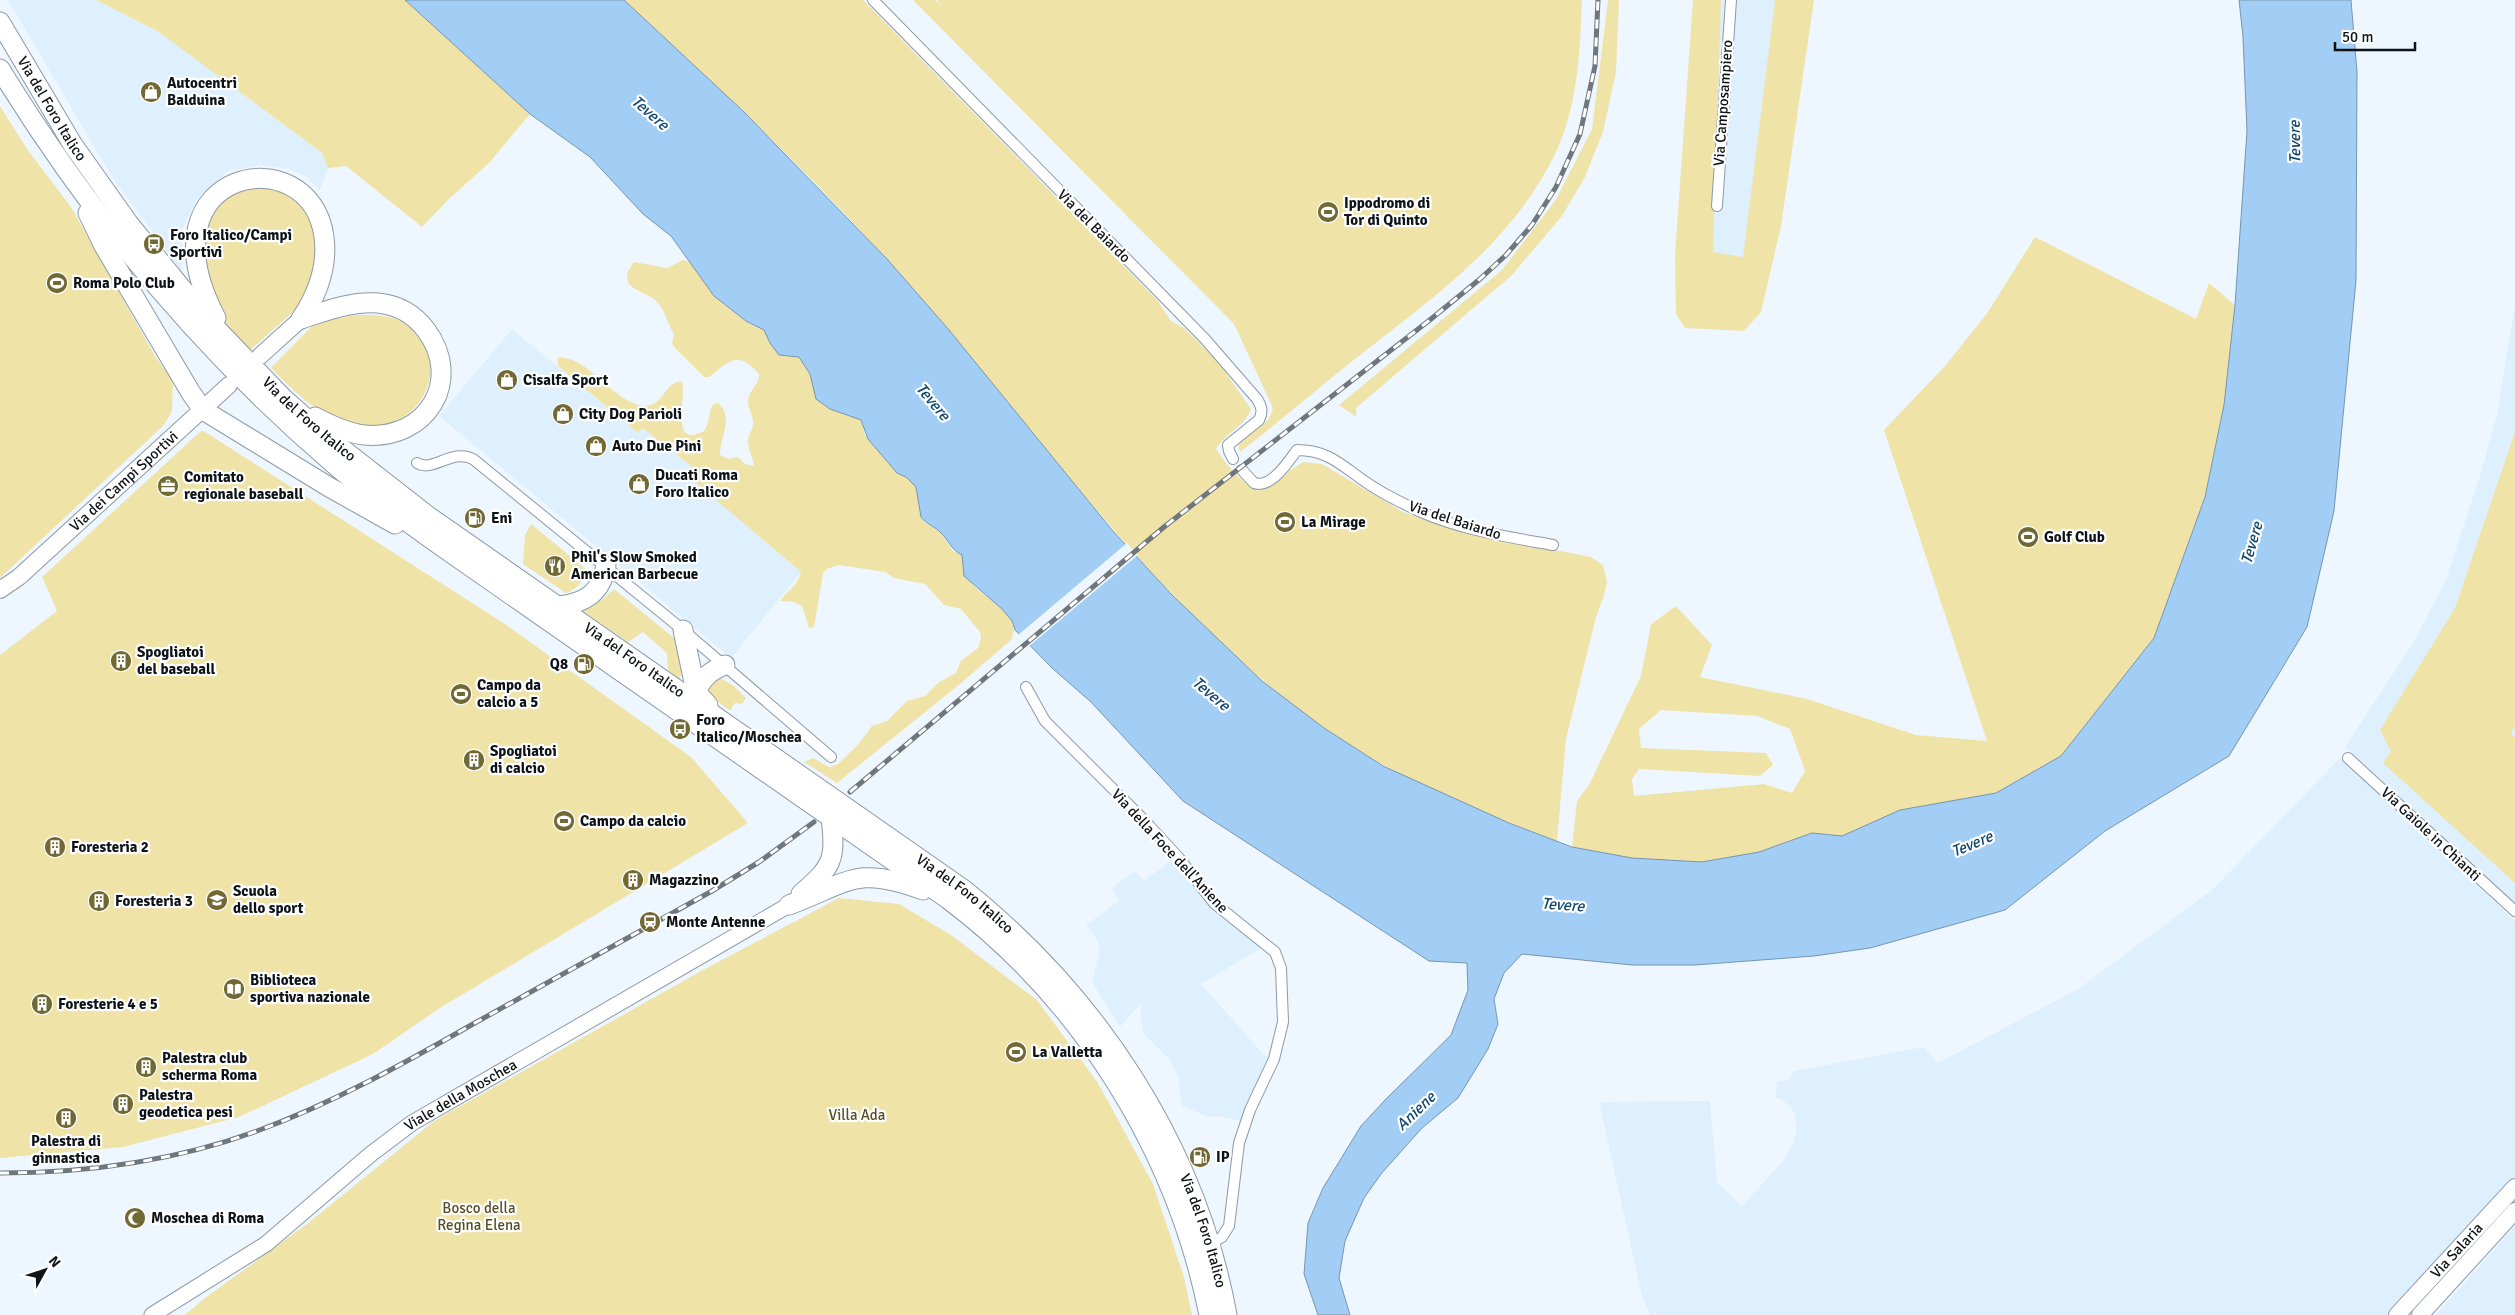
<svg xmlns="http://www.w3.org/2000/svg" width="2515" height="1315" font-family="Signika,sans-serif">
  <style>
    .built { fill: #deeffe }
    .green { fill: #efe3a8; fill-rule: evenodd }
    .water { fill: #a2cdf5; stroke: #7695b2 }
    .pier { fill: #eef7ff }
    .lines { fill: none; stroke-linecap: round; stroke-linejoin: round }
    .street-casing { stroke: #8c99a6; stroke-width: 12 }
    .secondary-casing { stroke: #8c99a6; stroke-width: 17 }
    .primary-casing { stroke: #8c99a6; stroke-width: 18 }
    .highway-casing { stroke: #8c99a6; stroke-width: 21 }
    .street { stroke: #fff; stroke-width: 10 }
    .secondary { stroke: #fff; stroke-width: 15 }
    .primary { stroke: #fff; stroke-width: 16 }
    .highway { stroke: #fff; stroke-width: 19 }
    .rail-casing { stroke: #6f767c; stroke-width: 5 }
    .rail { stroke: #fff; stroke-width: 3; stroke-dasharray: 9; stroke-linecap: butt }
    .labels { text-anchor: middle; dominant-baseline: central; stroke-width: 4.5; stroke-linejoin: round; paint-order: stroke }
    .poi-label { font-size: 15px; font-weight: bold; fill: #0e1317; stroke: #fff; text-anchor: start }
    .street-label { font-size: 15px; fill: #0e1317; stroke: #fff }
    .park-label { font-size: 15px; fill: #564e25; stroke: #fff }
    .water-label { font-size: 16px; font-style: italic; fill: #104771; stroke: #fff }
  </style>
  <rect width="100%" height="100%" fill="#eef7ff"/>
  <!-- built -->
  <path class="built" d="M8 0H96L159 32 322 153 328 168 320 190 306 176 289 169 260 165 228 171 197 199 182 229V272L112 177Z
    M1716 0H1775L1743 257 1713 253 1714 24Z
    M2515 304V903L2345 747 2415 640 2446 579 2480 476 2497 415Z
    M512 329 638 433 643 427 695 469 689 476 801 572 731 658 439 416Z
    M2340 758 2515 921V1177L2387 1315H1650L1642 1296 1599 1102 1710 1101 1717 1182 1742 1206 1785 1159 1793 1144 1797 1130 1795 1113 1784 1101 1776 1097 1777 1082 1790 1079 1794 1071 1924 1047 1938 1063 2078 989 2212 890Z
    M1172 860 1261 948 1201 984 1264 1055 1271 1058 1241 1121 1218 1116 1209 1117 1182 1106 1178 1077 1170 1060 1144 1034 1140 1014 1142 1002 1120 1027 1092 982 1100 950 1097 939 1086 925 1119 901 1112 888 1135 871 1144 881Z
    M2515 1226V1315H2436Z"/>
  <!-- green -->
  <path class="green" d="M96 0H405L530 114 489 163 450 198 422 227 346 166 328 168 322 153 159 32Z
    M624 0H863L1157 300 1171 321 1184 328 1219 363 1251 409C1245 427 1226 432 1216 449 1228 467 1240 481 1258 491L1303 462 1322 464 1403 512 1461 532 1591 557 1603 565 1607 582 1604 595 1596 617 1566 739 1557 841C1476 810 1392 777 1322 727 1151 603 1035 426 896 270 812 174 717 87 624 0Z
    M913 0H935L940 4 937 0H1582C1580 51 1578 105 1556 152 1512 244 1432 298 1355 359 1316 390 1279 422 1240 452L1238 444 1269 419 1273 408 1234 324Z
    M1608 0H1619L1616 72 1603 132 1585 177 1562 216 1511 276 1356 408V417L1339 405 1502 270 1555 201 1592 129Z
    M1693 0H1721L1713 252 1743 257 1775 0H1814L1781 226 1761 312 1744 331 1685 328 1676 314 1675 255Z
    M0 106 27 149 71 207 156 358 173 380 172 411 164 425 0 578Z
    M267 186 300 198 322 245 309 293 292 313 250 350 234 336 214 304 204 279V225L222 199 243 188Z
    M2035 237 2196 319 2209 283 2235 305 2224 405 2205 496 2154 638 2061 756 1996 793 1900 810 1842 836 1812 833 1759 852 1702 862 1632 858 1572 847 1577 801 1589 785 1641 676 1651 624 1676 606 1712 645 1700 677 1807 699 1916 735 1987 741 1884 430 1945 366 1988 312ZM1661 710 1757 716 1790 729 1805 771 1792 793 1764 784 1634 796 1632 779 1639 769 1760 776 1773 765 1766 753 1641 748 1639 729Z
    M683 260 692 263 714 296 746 321 764 330 770 343 789 355 799 357 810 374 817 399 830 409 861 420 865 435 897 473 906 477 916 487 919 507 923 521 940 532 953 551 962 555C964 565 964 572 970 581 982 599 1024 613 1011 640L960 684 837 783 804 762 813 758 829 767 838 764 858 745 872 726 887 721 907 701 925 696 939 682 956 673 961 661 978 648 981 639 980 632 961 609 944 605 925 584 894 578 885 572 839 565 827 569 823 573 814 627 809 628 802 606 794 602 780 601C790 587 795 590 801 572L688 476 695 469 643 428 638 433 558 366V357C592 358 610 401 644 406 662 408 665 382 681 381 689 390 667 451 704 431 710 423 708 413 713 404L718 403C735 417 719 440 720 455L729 459 738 457 745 464 754 466C753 458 747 446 748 440 749 433 754 428 753 421 753 415 748 409 748 402 748 390 760 385 759 374 737 348 728 363 709 377H704L675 348 672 343 674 334C666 322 666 310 655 300 647 293 636 292 628 283L627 273 634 262 667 268Z
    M355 315C368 315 381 314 393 318 453 339 437 422 374 426 368 426 361 428 355 426 322 420 294 391 271 368L315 323Z
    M202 430 505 624 691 757 748 823 440 1008 373 1054 239 1117 123 1147 0 1158V655L57 611 42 577Z
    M2515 432V726L2511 734 2515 737V883L2383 763 2391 751 2380 730 2455 608Z
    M531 524 587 570C584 579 576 591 566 593L523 564 525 535Z
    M614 589 679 642 684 668 679 679 668 670 667 653 643 632 628 642 583 611 602 600Z
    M720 678 734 686 746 698 742 704 735 703 730 711 708 694V686Z
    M839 898 899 904 951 935 1037 1000 1098 1083 1153 1184 1184 1277 1192 1315H185L205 1298 307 1224 434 1121 703 970Z"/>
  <!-- water -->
  <path class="water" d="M405 0H624L743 111 887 259 949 330 1112 530 1172 595 1262 681 1324 728 1383 766 1509 823 1572 847 1632 858 1702 862 1759 852 1812 833 1842 836 1900 810 1996 793 2061 756 2154 638 2205 497 2224 405 2235 305 2247 131 2243 37 2239 0H2351L2357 72 2356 280 2334 511 2307 627 2229 756 2105 831 2005 910 1870 948 1814 956 1695 965H1632L1522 954 1504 973 1494 999 1498 1024 1488 1049 1458 1098 1422 1128 1381 1174 1364 1198 1345 1241 1339 1278 1350 1315H1318L1304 1274 1308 1223 1323 1188 1361 1126 1386 1099 1451 1035 1468 990 1467 963 1429 961 1183 801 1091 702 1052 668 1015 630 1012 621 1002 609 964 576 962 555C950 549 949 540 940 532 934 526 926 524 921 517L916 487 906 477 897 473 868 439 861 420 830 409 816 399 810 374 799 357 779 355 770 343 764 330 746 321 714 296 671 236 643 214 590 157 530 114Z"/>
  <!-- pier -->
  <path class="pier" d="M1127 543 1138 555 1028 647 1017 636Z"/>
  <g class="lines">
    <!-- street casing -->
    <g class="street-casing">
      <path id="street" d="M873 0 1205 339 1257 399C1262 407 1263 412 1259 420L1228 445 1229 451 1233 459
        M1717 206 1731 0
        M417 463C433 473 451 448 473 459L683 630 831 757
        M1242 470 1254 483C1271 489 1288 462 1297 450 1333 450 1346 471 1375 488 1389 497 1404 504 1419 511 1461 530 1509 537 1553 545
        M1026 687 1045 721 1144 820 1179 858 1214 903 1275 952 1281 968 1283 1022 1274 1059 1250 1110 1239 1143 1229 1226 1222 1237 1209 1245
        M2348 758 2515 911"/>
    </g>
    <!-- secondary casing -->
    <g class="secondary-casing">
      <g id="secondary">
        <path id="s1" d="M152 1315 266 1244 371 1154 412 1123 789 905"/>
      </g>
    </g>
    <!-- primary casing -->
    <g class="primary-casing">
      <g id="primary">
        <path d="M260 356 301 319"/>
        <path id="s2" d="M0 590 19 577 229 385"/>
        <path id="s3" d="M2397 1315 2515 1187"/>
        <path d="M2420 1315 2515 1211"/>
      </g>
    </g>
    <!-- highway casing -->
    <g class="highway-casing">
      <g id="highway">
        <path id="s4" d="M0 22 73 145 129 224 206 318 285 400 332 441 428 516 963 889C1097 996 1196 1145 1227 1315"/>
        <path d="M0 69C90 216 203 352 334 464 371 496 411 525 451 553L948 899C1082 1000 1176 1150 1209 1315"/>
        <path d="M88 213 104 246 191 393 203 410 329 487 395 524"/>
        <path d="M216 318C137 167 311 136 324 237 328 267 317 295 301 319"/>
        <path d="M301 319C326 311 351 301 378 303 398 305 414 314 426 330 464 381 426 441 364 435 347 433 330 425 315 417"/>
        <path d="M559 606C585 603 601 593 606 566"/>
        <path d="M683 630 696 692 708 705"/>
        <path d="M696 692C703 677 710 671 725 665"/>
        <path d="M801 894C833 866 836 860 831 818"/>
        <path d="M789 905C850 882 856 865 923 890"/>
      </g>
    </g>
    <!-- street -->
    <use href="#street" class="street"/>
    <!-- secondary -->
    <use href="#secondary" class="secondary"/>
    <!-- primary -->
    <use href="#primary" class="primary"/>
    <!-- highway -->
    <use href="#highway" class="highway"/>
    <!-- rail casing -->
    <g class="rail-casing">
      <path id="rail" d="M850 792 1164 527 1431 319 1480 279 1506 255 1532 225 1556 187 1580 134 1595 66 1598 0
        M0 1173C87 1173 175 1161 257 1131 333 1103 403 1064 473 1024 553 980 632 935 712 891L759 862 814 822"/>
    </g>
    <!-- rail -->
    <use href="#rail" class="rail"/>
  </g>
  <!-- icons -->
  <defs>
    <g id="shop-disc" transform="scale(1.125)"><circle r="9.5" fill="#716834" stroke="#fff"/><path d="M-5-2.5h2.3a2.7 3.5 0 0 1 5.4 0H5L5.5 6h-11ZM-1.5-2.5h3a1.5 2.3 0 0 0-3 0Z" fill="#fff"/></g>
    <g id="stadium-disc" transform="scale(1.125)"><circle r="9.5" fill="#716834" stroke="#fff"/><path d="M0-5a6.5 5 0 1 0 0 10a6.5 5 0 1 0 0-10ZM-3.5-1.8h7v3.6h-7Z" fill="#fff"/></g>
    <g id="bus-disc" transform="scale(1.125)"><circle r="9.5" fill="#716834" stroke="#fff"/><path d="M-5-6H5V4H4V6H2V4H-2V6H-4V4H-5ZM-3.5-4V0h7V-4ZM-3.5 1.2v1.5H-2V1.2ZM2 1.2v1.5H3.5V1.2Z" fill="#fff"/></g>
    <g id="office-disc" transform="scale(1.125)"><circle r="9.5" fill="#716834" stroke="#fff"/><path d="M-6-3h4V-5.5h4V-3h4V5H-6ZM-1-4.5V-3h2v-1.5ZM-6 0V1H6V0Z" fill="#fff"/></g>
    <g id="fuel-disc" transform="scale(1.125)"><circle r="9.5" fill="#716834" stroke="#fff"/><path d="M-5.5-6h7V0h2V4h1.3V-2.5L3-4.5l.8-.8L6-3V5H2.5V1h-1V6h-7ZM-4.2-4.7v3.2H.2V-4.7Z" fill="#fff"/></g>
    <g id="restaurant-disc" transform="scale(1.125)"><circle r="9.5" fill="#716834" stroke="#fff"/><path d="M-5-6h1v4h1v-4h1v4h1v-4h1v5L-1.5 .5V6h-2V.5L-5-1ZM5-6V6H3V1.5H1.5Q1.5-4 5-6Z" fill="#fff"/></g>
    <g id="building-disc" transform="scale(1.125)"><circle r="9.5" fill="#716834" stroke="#fff"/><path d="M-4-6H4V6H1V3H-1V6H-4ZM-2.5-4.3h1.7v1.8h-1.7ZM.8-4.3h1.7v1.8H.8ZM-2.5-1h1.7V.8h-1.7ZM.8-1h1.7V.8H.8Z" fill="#fff"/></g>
    <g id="university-disc" transform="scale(1.125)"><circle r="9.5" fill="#716834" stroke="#fff"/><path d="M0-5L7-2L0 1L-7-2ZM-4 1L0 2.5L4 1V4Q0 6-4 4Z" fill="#fff"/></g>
    <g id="station-disc" transform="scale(1.125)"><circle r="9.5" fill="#716834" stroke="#fff"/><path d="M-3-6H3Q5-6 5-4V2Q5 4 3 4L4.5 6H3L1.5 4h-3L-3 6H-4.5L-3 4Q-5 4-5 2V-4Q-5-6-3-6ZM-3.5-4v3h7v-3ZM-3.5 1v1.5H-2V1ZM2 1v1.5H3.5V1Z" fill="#fff"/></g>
    <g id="library-disc" transform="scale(1.125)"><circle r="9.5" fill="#716834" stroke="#fff"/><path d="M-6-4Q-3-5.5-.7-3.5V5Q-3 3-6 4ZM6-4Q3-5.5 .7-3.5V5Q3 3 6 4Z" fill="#fff"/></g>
    <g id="mosque-disc" transform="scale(1.125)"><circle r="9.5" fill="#716834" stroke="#fff"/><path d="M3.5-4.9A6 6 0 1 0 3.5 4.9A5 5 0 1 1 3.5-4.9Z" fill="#fff"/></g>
  </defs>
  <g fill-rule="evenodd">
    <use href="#shop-disc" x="151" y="92"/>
    <use href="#stadium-disc" x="1328" y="212"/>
    <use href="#bus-disc" x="154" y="244"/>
    <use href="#stadium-disc" x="57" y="283"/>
    <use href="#shop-disc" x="507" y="380"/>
    <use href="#shop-disc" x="563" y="414"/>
    <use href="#shop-disc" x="596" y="446"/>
    <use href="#shop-disc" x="639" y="484"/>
    <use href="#office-disc" x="168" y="486"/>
    <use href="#fuel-disc" x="475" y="518"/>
    <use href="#stadium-disc" x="1285" y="522"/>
    <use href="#stadium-disc" x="2028" y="537"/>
    <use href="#restaurant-disc" x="555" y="566"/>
    <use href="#building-disc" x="121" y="661"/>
    <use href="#fuel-disc" x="584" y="664"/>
    <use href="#stadium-disc" x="461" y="694"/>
    <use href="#bus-disc" x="680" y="729"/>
    <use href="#building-disc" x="474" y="760"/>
    <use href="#stadium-disc" x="564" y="821"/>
    <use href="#building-disc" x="55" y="847"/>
    <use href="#building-disc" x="633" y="880"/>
    <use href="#university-disc" x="217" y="900"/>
    <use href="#building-disc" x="99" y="901"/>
    <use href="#station-disc" x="650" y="922"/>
    <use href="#library-disc" x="234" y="989"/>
    <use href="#building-disc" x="42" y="1004"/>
    <use href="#stadium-disc" x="1016" y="1052"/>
    <use href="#building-disc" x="146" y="1067"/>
    <use href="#building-disc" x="123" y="1104"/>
    <use href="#building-disc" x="66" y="1118"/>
    <use href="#fuel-disc" x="1200" y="1157"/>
    <use href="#mosque-disc" x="135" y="1218"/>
  </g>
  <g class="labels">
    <!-- poi labels -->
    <g class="poi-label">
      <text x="167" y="83">Autocentri<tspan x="167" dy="17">Balduina</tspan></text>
      <text x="1344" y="203">Ippodromo di<tspan x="1344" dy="17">Tor di Quinto</tspan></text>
      <text x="170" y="235">Foro Italico/Campi<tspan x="170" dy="17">Sportivi</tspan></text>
      <text x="73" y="283">Roma Polo Club</text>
      <text x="523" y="380">Cisalfa Sport</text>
      <text x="579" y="414">City Dog Parioli</text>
      <text x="612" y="446">Auto Due Pini</text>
      <text x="655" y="475">Ducati Roma<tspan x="655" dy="17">Foro Italico</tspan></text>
      <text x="184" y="477">Comitato<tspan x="184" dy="17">regionale baseball</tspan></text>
      <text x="491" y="518">Eni</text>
      <text x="1301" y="522">La Mirage</text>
      <text x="2044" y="537">Golf Club</text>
      <text x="571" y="557">Phil's Slow Smoked<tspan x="571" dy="17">American Barbecue</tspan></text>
      <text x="137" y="652">Spogliatoi<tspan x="137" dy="17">del baseball</tspan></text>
      <text x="568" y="664" text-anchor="end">Q8</text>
      <text x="477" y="685">Campo da<tspan x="477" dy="17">calcio a 5</tspan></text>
      <text x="696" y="720">Foro<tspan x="696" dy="17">Italico/Moschea</tspan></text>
      <text x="490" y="751">Spogliatoi<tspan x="490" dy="17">di calcio</tspan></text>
      <text x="580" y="821">Campo da calcio</text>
      <text x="71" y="847">Foresteria 2</text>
      <text x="649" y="880">Magazzino</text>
      <text x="233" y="891">Scuola<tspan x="233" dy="17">dello sport</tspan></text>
      <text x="115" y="901">Foresteria 3</text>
      <text x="666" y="922">Monte Antenne</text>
      <text x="250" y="980">Biblioteca<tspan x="250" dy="17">sportiva nazionale</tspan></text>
      <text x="58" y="1004">Foresterie 4 e 5</text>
      <text x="1032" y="1052">La Valletta</text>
      <text x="162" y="1058">Palestra club<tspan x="162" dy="17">scherma Roma</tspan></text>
      <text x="139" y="1095">Palestra<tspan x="139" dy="17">geodetica pesi</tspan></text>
      <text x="66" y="1141" text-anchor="middle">Palestra di<tspan x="66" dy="17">ginnastica</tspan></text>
      <text x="1216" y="1157">IP</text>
      <text x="151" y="1218">Moschea di Roma</text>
    </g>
    <!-- street labels -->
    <g class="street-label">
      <text transform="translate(1723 103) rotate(-86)">Via Camposampiero</text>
      <text stroke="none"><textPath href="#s4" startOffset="101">Via del Foro Italico</textPath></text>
      <text transform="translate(1094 226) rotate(45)">Via del Baiardo</text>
      <text stroke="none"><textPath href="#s4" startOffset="506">Via del Foro Italico</textPath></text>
      <text stroke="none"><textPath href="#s2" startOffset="165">Via dei Campi Sportivi</textPath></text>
      <text transform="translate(1455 520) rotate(18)">Via del Baiardo</text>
      <text stroke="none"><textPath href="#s4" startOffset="911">Via del Foro Italico</textPath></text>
      <text transform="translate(2431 834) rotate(43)">Via Gaiole in Chianti</text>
      <text transform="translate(1170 851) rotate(47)">Via della Foce dell'Aniene</text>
      <text stroke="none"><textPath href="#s4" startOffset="1316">Via del Foro Italico</textPath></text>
      <text stroke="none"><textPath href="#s1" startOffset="380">Viale della Moschea</textPath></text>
      <text stroke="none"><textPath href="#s4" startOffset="1736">Via del Foro Italico</textPath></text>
      <text stroke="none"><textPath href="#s3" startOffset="88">Via Salaria</textPath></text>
    </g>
    <!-- park labels -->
    <g class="park-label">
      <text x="857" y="1115">Villa Ada</text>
      <text x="479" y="1208">Bosco della<tspan x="479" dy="17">Regina Elena</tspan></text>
    </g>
    <!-- water labels -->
    <g class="water-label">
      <text transform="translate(650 113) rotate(41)">Tevere</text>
      <text transform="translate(2295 142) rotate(-91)">Tevere</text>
      <text transform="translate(933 402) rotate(50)">Tevere</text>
      <text transform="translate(2252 543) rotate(-74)">Tevere</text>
      <text transform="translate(1211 694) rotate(40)">Tevere</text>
      <text transform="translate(1972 844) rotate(-23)">Tevere</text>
      <text transform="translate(1563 905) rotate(4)">Tevere</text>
      <text transform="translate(1416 1111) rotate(-44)">Aniene</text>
    </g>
  </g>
  <!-- north arrow -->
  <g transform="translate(45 1270) rotate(50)" stroke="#ffffff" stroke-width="4" paint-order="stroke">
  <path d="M0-4L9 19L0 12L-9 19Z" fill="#0e1317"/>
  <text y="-8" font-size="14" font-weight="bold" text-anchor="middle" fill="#0e1317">N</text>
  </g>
  <!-- scale -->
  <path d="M2335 42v8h80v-8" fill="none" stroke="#0e1317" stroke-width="2.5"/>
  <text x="2342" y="42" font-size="15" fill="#0e1317" stroke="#ffffff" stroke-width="4" paint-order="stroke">50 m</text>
</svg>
